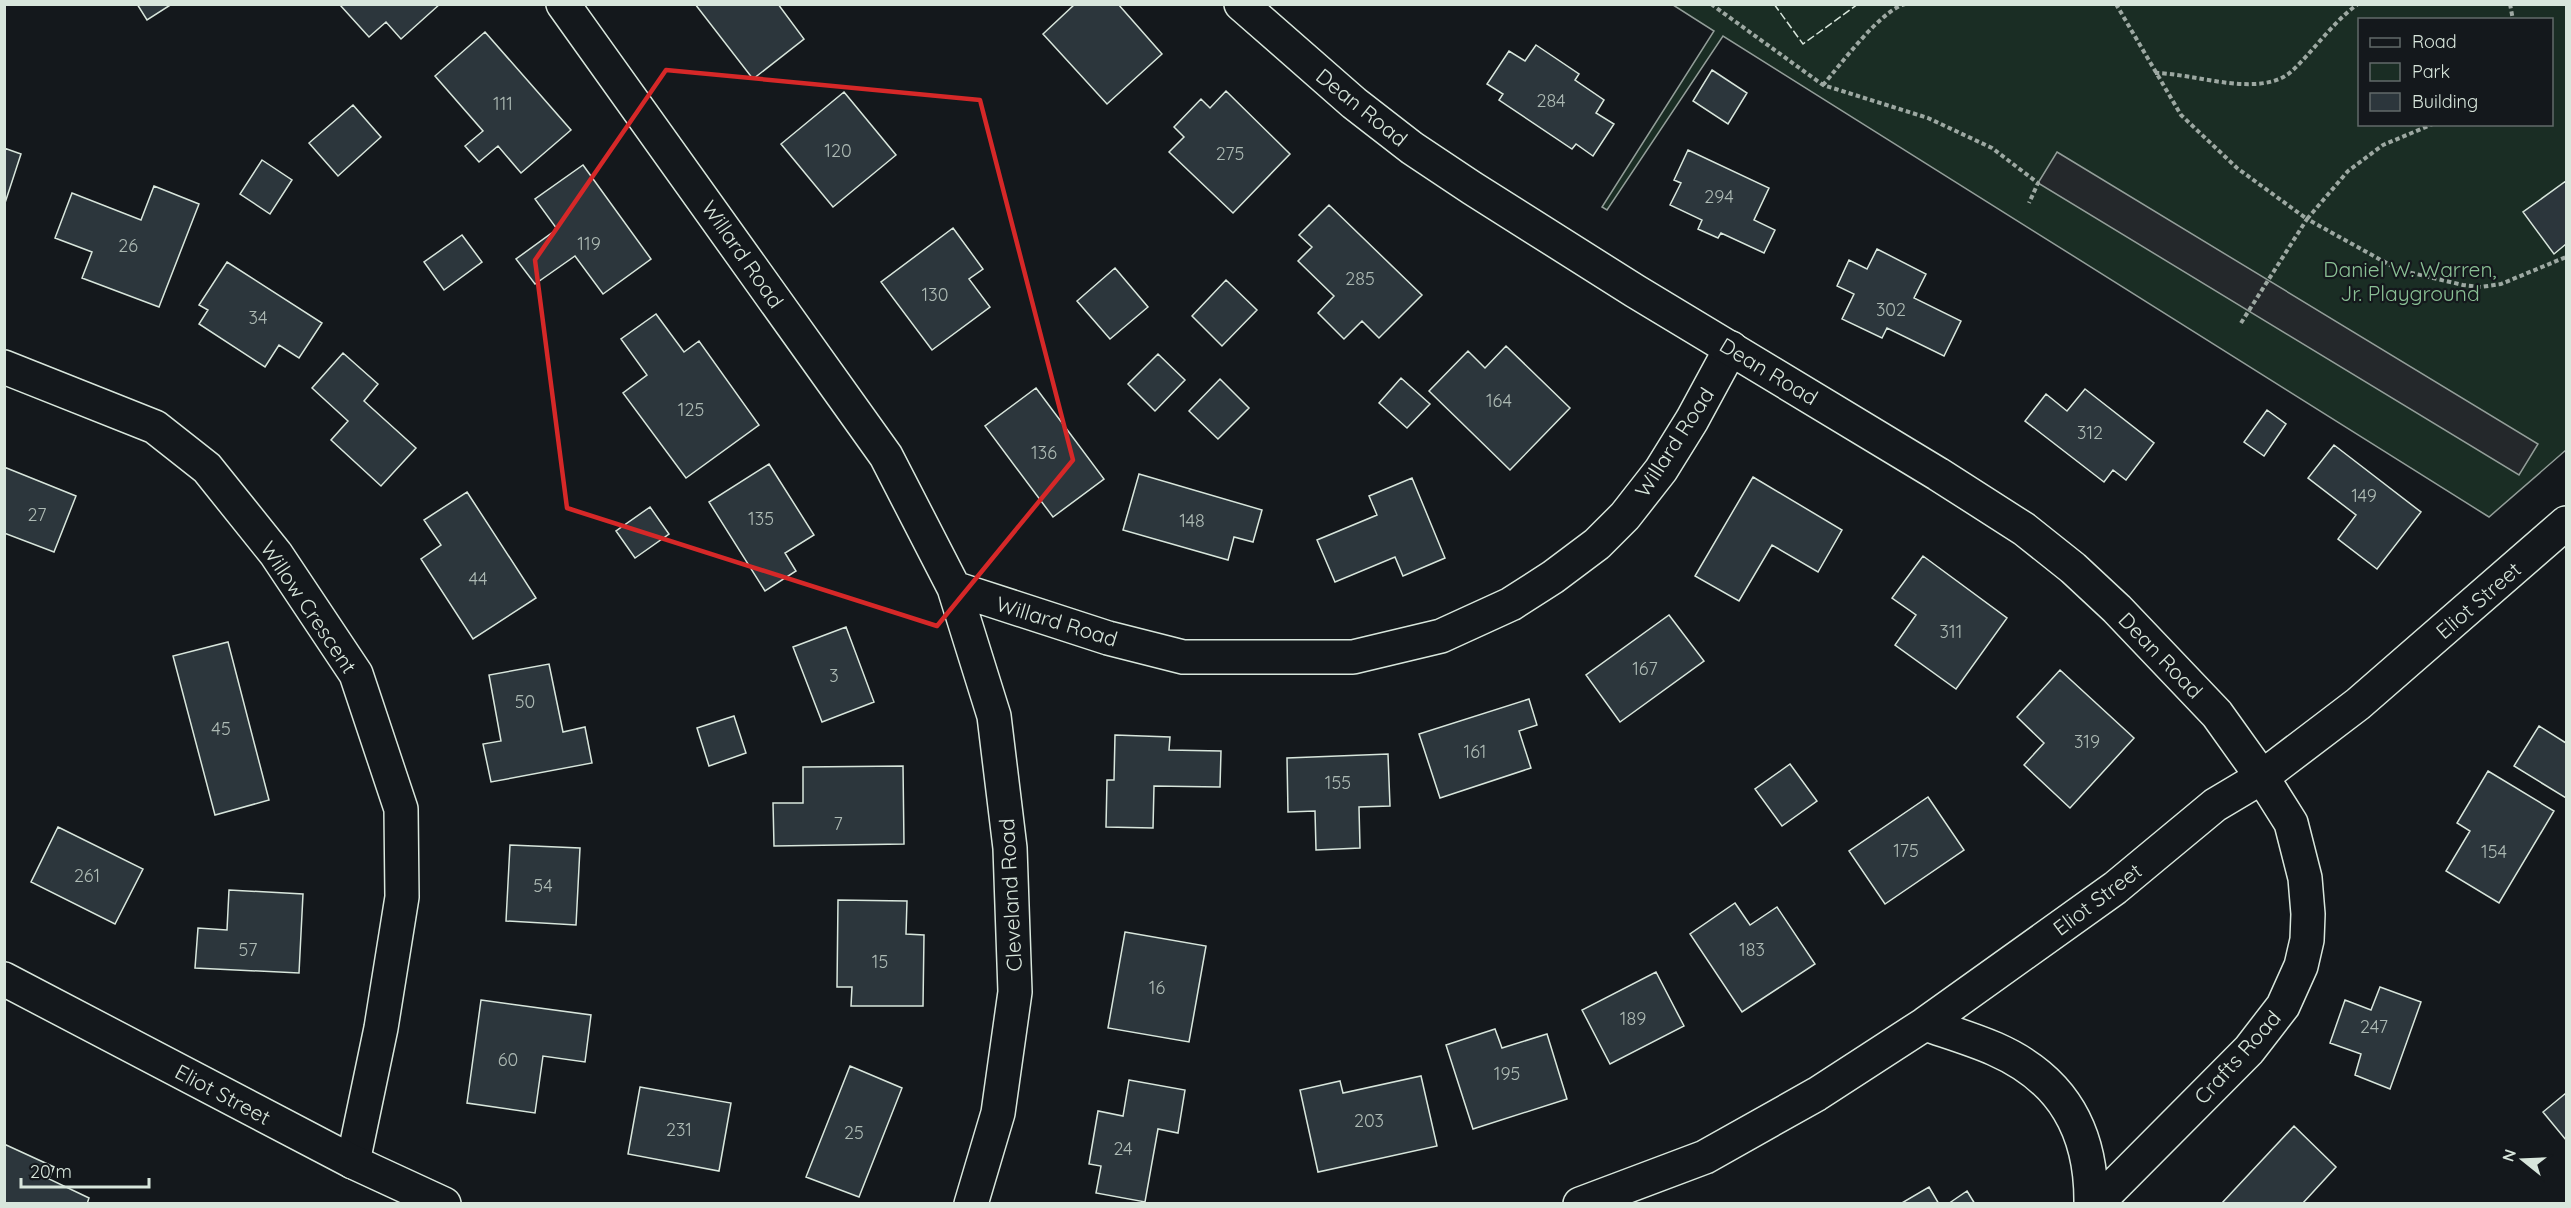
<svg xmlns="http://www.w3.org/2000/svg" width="2571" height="1208" font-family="Quicksand,sans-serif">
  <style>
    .green { fill: #1a2d24; stroke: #939e99; stroke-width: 1.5; fill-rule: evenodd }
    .parking { fill: #24282b; stroke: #939e99; stroke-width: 1.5 }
    .building { fill: #2c363c; stroke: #d8e6dc; stroke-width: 1.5 }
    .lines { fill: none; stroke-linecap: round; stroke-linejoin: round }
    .street-casing { stroke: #d8e6dc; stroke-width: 36 }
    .secondary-casing { stroke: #d8e6dc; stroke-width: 36 }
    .path { stroke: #9da8a2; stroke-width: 4; stroke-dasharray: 4.5 3; stroke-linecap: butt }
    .street { stroke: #14181c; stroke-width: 33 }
    .secondary { stroke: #14181c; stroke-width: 33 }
    .fence { stroke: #d8e6dc; stroke-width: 1.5; stroke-dasharray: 8 3; stroke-linecap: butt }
    .marked { fill: none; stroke: #d62828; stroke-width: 4.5; stroke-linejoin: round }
    .labels { text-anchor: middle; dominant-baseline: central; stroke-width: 4.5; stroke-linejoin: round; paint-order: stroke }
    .number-label { font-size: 18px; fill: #adbab4 }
    .street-label { font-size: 21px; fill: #d8e6dc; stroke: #14181c }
    .park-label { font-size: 21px; fill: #8ac095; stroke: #14181c }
  </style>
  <rect width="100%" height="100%" fill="#14181c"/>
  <!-- green -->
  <path class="green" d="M1673 5H2566V450L2489 517 1723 36 1607 210 1602 207 1714 31ZM2360 20H2552V124H2360Z"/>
  <!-- parking -->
  <path class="parking" d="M2057 152 2538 444 2519 475 2038 183Z"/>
  <!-- building -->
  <path class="building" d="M137 4H172L147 20Z
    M440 4 401 39 386 22 369 37 340 5Z
    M695 4H778L804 39 753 79Z
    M1075 4H1118L1162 54 1107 104 1043 34Z
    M485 32 571 130 521 173 498 146 479 162 465 146 483 131 435 76Z
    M1536 45 1579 74 1575 80 1604 100 1596 113 1614 124 1593 156 1576 144 1572 149 1499 100 1503 94 1487 84 1509 51 1525 61Z
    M1712 70 1747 93 1728 124 1693 101Z
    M1226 91 1290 154 1233 213 1169 152 1184 137 1174 127 1201 99 1210 108Z
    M844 92 896 155 833 207 781 144Z
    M353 105 381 137 338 176 309 143Z
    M4 148 21 154 4 206Z
    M1688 150 1769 188 1754 220 1775 230 1764 253 1721 233 1718 238 1698 229 1702 220 1670 205 1681 183 1674 180Z
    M262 160 292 180 270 214 240 194Z
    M583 165 651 259 603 294 575 256 535 284 516 259 557 229 535 199Z
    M2566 181V244L2554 254 2523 212Z
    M154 186 199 204 159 307 82 278 92 252 55 238 72 193 141 220Z
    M1329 205 1422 295 1379 338 1362 321 1344 339 1318 313 1334 296 1298 261 1312 247 1299 235Z
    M953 228 983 269 969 279 990 307 932 350 881 282Z
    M462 235 482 262 444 290 424 262Z
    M1877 249 1926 274 1914 298 1961 321 1944 356 1887 328 1882 338 1842 319 1854 294 1837 286 1849 260 1867 269Z
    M227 262 322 323 299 358 279 345 265 367 199 324 208 310 199 305Z
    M1115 268 1148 307 1110 339 1077 301Z
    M1226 280 1257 310 1222 346 1192 316Z
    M656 314 684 352 699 341 759 425 686 478 623 393 647 375 621 339Z
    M1506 346 1570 408 1510 470 1429 391 1468 351 1485 368Z
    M343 353 378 384 364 401 416 448 381 486 331 440 348 421 312 388Z
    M1158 354 1185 380 1155 411 1128 384Z
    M1401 378 1430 404 1407 428 1379 403Z
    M1220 379 1249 408 1218 439 1189 411Z
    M1036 388 1104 479 1053 517 985 426Z
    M2085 389 2154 443 2126 480 2113 470 2104 482 2025 421 2046 394 2067 411Z
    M2267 410 2286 424 2264 456 2244 442Z
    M2334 445 2421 512 2377 569 2338 539 2356 515 2308 478Z
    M769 464 814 535 785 553 796 571 765 591 709 502Z
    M4 467 76 496 54 552 4 533Z
    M1139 474 1262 510 1253 542 1234 537 1228 560 1123 530Z
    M1753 477 1842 530 1818 572 1772 545 1739 601 1695 576Z
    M1412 478 1445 558 1403 576 1395 557 1335 582 1317 540 1377 515 1369 496Z
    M467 492 536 598 473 639 421 559 441 545 424 520Z
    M650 507 669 534 635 558 616 531Z
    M1923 556 2007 618 1956 689 1895 645 1916 615 1892 598Z
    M1669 615 1704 661 1620 722 1586 675Z
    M846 627 874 702 822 722 793 647Z
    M228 642 269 800 215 815 173 656Z
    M549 664 563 732 585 727 592 763 491 782 483 744 501 741 489 675Z
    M2060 670 2134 738 2070 808 2024 765 2044 743 2017 717Z
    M1529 699 1537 725 1519 731 1531 768 1440 798 1419 734Z
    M734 716 746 753 709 766 697 728Z
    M2539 726 2566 743V798L2514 766Z
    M1115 735 1170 737 1169 750 1221 751 1220 787 1154 786 1153 828 1106 827 1107 780H1114Z
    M1388 754 1390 806 1359 807 1360 848 1316 850 1315 811 1288 812 1287 758Z
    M1790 764 1817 801 1782 826 1755 789Z
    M903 766 904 844 774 846 773 803H803V767Z
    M2488 771 2554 811 2499 903 2446 871 2470 831 2457 823Z
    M1928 797 1964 850 1885 904 1849 851Z
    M58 827 143 869 115 924 31 882Z
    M510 845 580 848 576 925 506 921Z
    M229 890 303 894 299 973 195 968 198 928 227 930Z
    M838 900 907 901 906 934 924 935 923 1006H851L852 987H837Z
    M1735 903 1750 925 1777 907 1815 964 1742 1012 1690 934Z
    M1125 932 1206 946 1189 1042 1108 1028Z
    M1656 972 1684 1026 1610 1064 1582 1010Z
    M2380 987 2421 1002 2390 1089 2355 1075 2361 1054 2330 1043 2345 1000 2371 1010Z
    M481 1000 591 1015 585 1062 543 1056 535 1113 467 1103Z
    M1495 1029 1502 1048 1547 1034 1567 1099 1473 1129 1446 1045Z
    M850 1066 902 1088 859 1197 806 1177Z
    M1421 1076 1437 1146 1318 1172 1300 1090 1340 1081 1343 1093Z
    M1129 1080 1185 1090 1178 1133 1158 1129 1145 1202 1096 1193 1101 1166 1089 1164 1098 1111 1123 1116Z
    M640 1087 731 1103 719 1171 628 1154Z
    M2566 1093V1140L2543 1112Z
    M2294 1126 2336 1167 2302 1204H2221Z
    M4 1144 54 1167 49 1179 89 1198 87 1204H4Z
    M1929 1187 1939 1204H1900Z
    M1967 1191 1975 1204H1948Z"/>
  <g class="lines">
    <!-- street casing -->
    <g class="street-casing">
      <path id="street" d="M563 4 886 456 954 588 1108 638 1183 657H1353L1441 636 1511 604 1553 577 1597 544 1625 516 1661 470 1692 420 1731 348
        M4 367 155 427 207 468 276 554 356 674 401 809 402 897 381 1028 353 1162
        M954 588 994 716 1010 848 1015 992 998 1113 971 1204"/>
    </g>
    <!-- secondary casing -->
    <g class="secondary-casing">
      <path id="secondary" d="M1241 4 1354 103 1412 148 1472 188 1635 291 1938 474 2024 529 2073 568 2117 609 2217 714 2262 777 2291 823 2305 878 2308 914 2307 940 2301 966 2283 1006 2249 1050 2096 1204
        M4 979 353 1162 444 1204
        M1925 1024C1948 1032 1972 1039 1995 1049 2063 1079 2092 1131 2091 1204
        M1580 1204 1705 1157 1817 1094 1925 1024 2115 888 2215 805 2262 777 2358 704 2566 523"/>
    </g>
    <!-- path -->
    <path class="path" d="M1711 4 1823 85 1928 118 1992 148 2038 183 2029 203
      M2116 4 2181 115 2237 168 2307 219 2348 171 2383 145 2433 124
      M2510 4 2513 20
      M2155 73C2194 73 2262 100 2293 70 2315 49 2333 22 2358 4
      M1823 85C1841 64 1880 11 1905 4
      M2241 323 2307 219 2399 270 2463 285 2481 287 2501 284 2566 257"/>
    <!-- street -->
    <use href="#street" class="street"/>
    <!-- secondary -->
    <use href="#secondary" class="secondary"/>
    <!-- fence -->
    <path class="fence" d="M1774 4 1803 44 1858 4"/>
  </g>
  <!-- marked area -->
  <path class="marked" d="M666 70 980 100 1073 460 937 626 567 508 535 260Z"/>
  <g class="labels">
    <!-- number labels -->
    <g class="number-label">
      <text x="1551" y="100">284</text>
      <text x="503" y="103">111</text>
      <text x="838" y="150">120</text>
      <text x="1230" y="153">275</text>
      <text x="1719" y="196">294</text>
      <text x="589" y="243">119</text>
      <text x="128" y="245">26</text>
      <text x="1360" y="278">285</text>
      <text x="935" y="294">130</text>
      <text x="1891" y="309">302</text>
      <text x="258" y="317">34</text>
      <text x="1499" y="400">164</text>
      <text x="691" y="409">125</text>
      <text x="2090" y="432">312</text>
      <text x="1044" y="452">136</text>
      <text x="2364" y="495">149</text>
      <text x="37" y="514">27</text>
      <text x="761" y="518">135</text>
      <text x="1192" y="520">148</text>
      <text x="478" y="578">44</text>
      <text x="1951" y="631">311</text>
      <text x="1645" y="668">167</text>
      <text x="834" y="675">3</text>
      <text x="525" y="701">50</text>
      <text x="221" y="728">45</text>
      <text x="2087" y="741">319</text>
      <text x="1475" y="751">161</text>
      <text x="1338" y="782">155</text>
      <text x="838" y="823">7</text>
      <text x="1906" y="850">175</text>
      <text x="2494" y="851">154</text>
      <text x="87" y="875">261</text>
      <text x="543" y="885">54</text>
      <text x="248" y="949">57</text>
      <text x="1752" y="949">183</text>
      <text x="880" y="961">15</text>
      <text x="1157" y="987">16</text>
      <text x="1633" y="1018">189</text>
      <text x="2374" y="1026">247</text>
      <text x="508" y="1059">60</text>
      <text x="1507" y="1073">195</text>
      <text x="1369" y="1120">203</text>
      <text x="679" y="1129">231</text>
      <text x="854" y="1132">25</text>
      <text x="1123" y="1148">24</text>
    </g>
    <!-- street labels -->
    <g class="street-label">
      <text transform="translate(1362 107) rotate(39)">Dean Road</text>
      <text transform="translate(743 254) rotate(55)">Willard Road</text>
      <text transform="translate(1769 371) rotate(31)">Dean Road</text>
      <text transform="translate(1674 442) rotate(-57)">Willard Road</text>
      <text transform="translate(2478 600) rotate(-41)">Eliot Street</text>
      <text transform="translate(309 607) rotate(56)">Willow Crescent</text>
      <text transform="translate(1057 621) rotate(17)">Willard Road</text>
      <text transform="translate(2161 655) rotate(46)">Dean Road</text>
      <text transform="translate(1010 895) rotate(-93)">Cleveland Road</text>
      <text transform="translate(2097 899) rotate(-37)">Eliot Street</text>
      <text transform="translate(2237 1057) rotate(-48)">Crafts Road</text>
      <text transform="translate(223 1094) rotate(28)">Eliot Street</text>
    </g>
    <!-- park labels -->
    <g class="park-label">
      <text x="2410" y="269">Daniel W. Warren,<tspan x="2410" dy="24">Jr. Playground</tspan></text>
    </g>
  </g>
  <!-- border -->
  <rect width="2571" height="1208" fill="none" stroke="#d8e6dc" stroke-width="12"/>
  <!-- legend -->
  <rect x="2358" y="18" width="195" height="108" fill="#14181c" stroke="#626a69" stroke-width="1.5"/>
  <rect x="2370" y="38" width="30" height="9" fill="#14181c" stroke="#626a69" stroke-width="1.5"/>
  <text x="2412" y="48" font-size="18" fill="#d8e6dc">Road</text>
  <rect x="2370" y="63" width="30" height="18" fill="#1a2d24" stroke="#626a69" stroke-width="1.5"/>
  <text x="2412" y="78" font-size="18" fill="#d8e6dc">Park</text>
  <rect x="2370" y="93" width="30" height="18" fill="#2c363c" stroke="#626a69" stroke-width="1.5"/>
  <text x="2412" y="108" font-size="18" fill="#d8e6dc">Building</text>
  <!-- north arrow -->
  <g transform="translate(2523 1160) rotate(288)" stroke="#14181c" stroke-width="4.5" paint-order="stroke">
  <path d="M0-4.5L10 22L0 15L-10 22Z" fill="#d8e6dc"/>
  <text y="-9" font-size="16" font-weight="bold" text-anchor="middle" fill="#d8e6dc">N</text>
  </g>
  <!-- scale -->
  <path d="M21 1178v9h128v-9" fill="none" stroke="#d8e6dc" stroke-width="3"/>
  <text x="30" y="1178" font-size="18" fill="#d8e6dc" stroke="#14181c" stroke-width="4.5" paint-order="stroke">20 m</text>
</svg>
